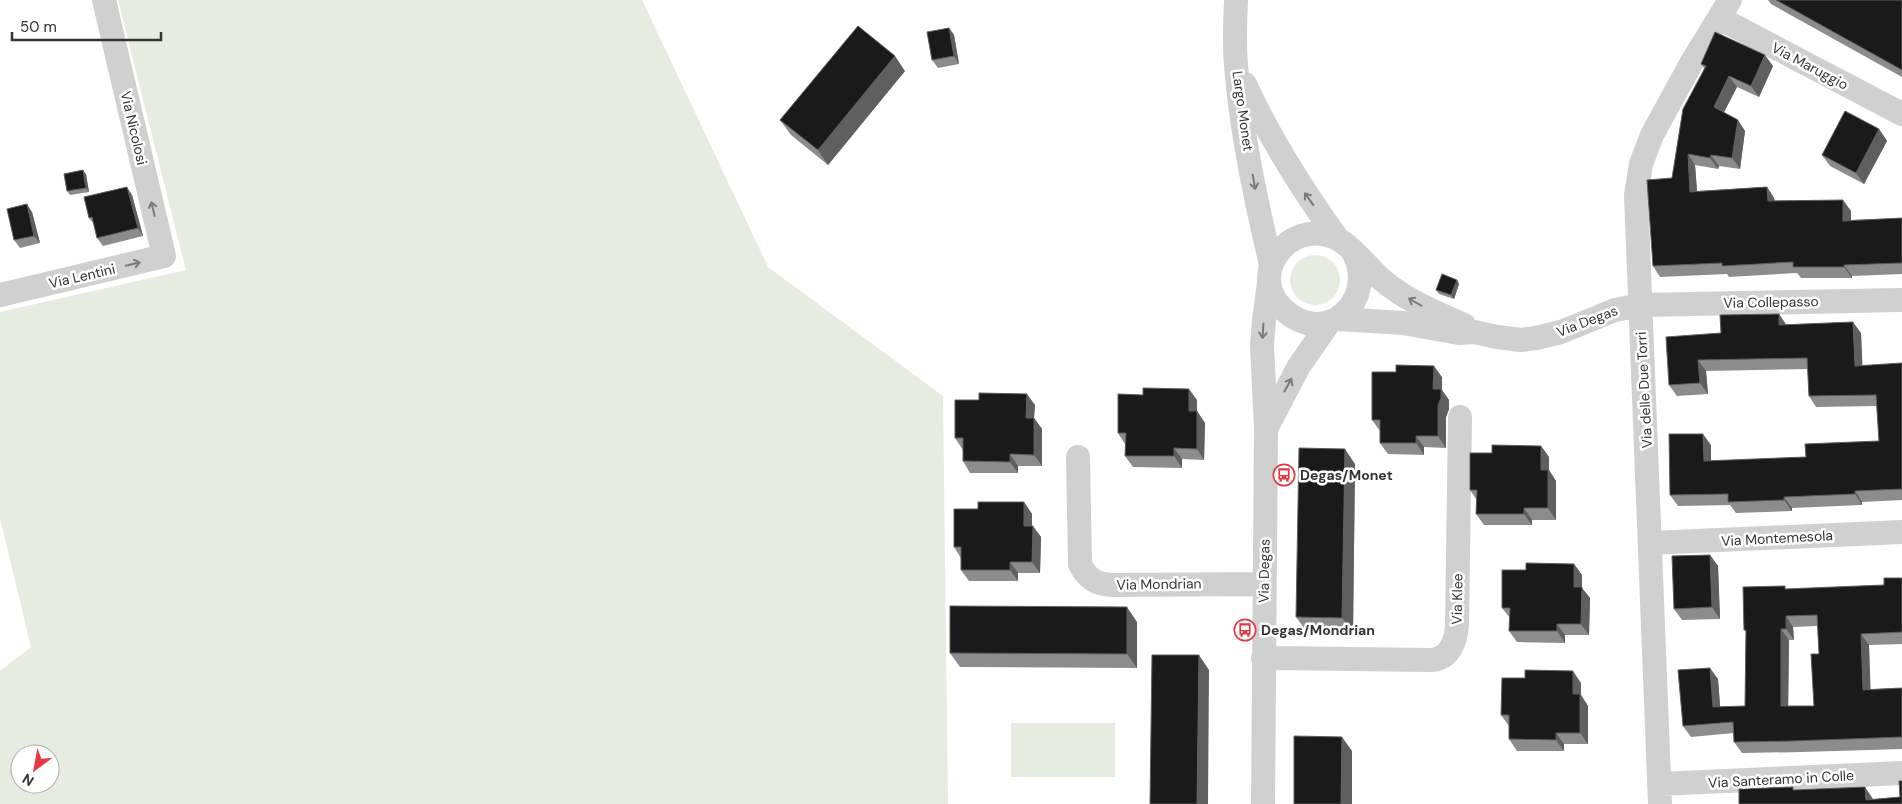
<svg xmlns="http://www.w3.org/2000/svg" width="1902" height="804" font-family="'DM Sans',sans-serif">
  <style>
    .green { fill: #e6ecdf; fill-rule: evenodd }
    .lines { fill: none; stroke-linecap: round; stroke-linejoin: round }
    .minor { stroke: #d0d0d0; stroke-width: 24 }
    .wall { fill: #8c8c8c; fill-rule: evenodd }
    .shaded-wall { fill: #5f5f5f }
    .building { fill: #1a1a1a; stroke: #5f5f5f; fill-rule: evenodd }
    .oneway { stroke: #7a7a7a }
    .labels { text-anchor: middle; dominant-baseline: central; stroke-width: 5; stroke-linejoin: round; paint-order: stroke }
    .street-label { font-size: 14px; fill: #333; stroke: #fff }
    .poi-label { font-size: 14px; font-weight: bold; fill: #333; stroke: #fff; text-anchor: start }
  </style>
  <rect width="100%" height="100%" fill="#fff"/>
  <!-- green -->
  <path class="green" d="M118 0H642L768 267 943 396 948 804H0V671L31 647 0 518V312L186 270ZM20 754H50V784H20Z
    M1290 280a25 25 0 1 1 50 0a25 25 0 1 1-50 0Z
    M1011 723H1115V777H1011Z"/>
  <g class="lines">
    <!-- minor -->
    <path class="minor" d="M1236 0C1235 22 1234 43 1236 65 1241 132 1256 200 1271 265
      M1719 18 1902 114
      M1245 84C1270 139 1302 189 1337 238
      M1353 252C1379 299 1326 350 1283 309 1246 275 1289 219 1333 237 1351 244 1366 266 1381 279 1405 300 1435 312 1464 325
      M0 295 164 256 104 0
      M1339 319 1403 323 1459 333 1474 332 1497 337 1521 340 1536 338 1561 332 1615 310 1641 305 1902 300
      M1267 427 1299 366 1329 323
      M1078 457 1080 564C1087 579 1097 585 1113 585L1264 584
      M1651 543 1902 532
      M1263 658 1431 660C1450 659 1456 641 1457 625L1460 417
      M1659 784 1902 773
      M1263 804 1266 429 1262 345 1264 320 1269 282
      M1660 804 1636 195 1641 164 1652 135 1693 60 1730 0"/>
  </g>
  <!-- wall -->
  <path class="wall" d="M1768 0H1902V77L1771 4Z
    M949 28 954 35 959 64 938 68 932 60Z
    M1701 64 1773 66 1759 97 1737 87 1724 112 1745 131 1740 169 1719 166 1718 169 1695 165 1697 191 1767 187 1774 198 1775 201 1851 211V220L1902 218V274L1852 276V278H1801L1797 273 1729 277 1727 274 1660 277 1653 266 1672 178 1704 68Z
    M905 71 828 165 791 135 780 120Z
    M1879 129 1887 141 1864 184 1830 166 1822 155Z
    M86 174 89 192 70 195 67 191Z
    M132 195 143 236 103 246 97 238 94 224 89 218Z
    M32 212 40 243 20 248 14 240Z
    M1457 280 1459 284 1454 299 1439 294 1436 290Z
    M1779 314 1786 324 1861 333 1862 366 1902 363V500L1862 502V505L1792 508V511L1736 513 1730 505 1678 506 1670 495 1711 445V461L1806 457 1879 441 1877 406 1816 407 1809 396 1808 369 1706 371 1708 394 1677 396 1669 385 1721 333Z
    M1442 377V390L1449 400V409L1446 417V448L1424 447V455L1388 454 1380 443V431L1372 420Z
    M1197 400V411L1205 423 1204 460 1182 459V468L1133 467 1125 456V444L1118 433Z
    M1035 405 1034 418 1042 429V466H1018V473H970L963 461V450L955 438Z
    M1541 446 1549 457V470L1556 481V520H1532V525H1484L1476 514V499L1470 490 1492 453Z
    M1355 464 1353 633 1307 632 1296 617Z
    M1024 502 1032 514V526L1041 537 1040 573H1018V581H969L961 570V558L954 547 978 509Z
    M1710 555 1718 566 1720 619 1682 620 1674 609Z
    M1574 564 1582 575V588L1590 598 1589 635H1565V643L1517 642 1509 631 1510 618 1502 608 1526 570Z
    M1902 578V644L1869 645 1870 689 1902 688V749L1801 752 1742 753 1734 742V733L1691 737 1683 726 1718 679 1720 707 1745 706 1746 632 1744 630 1787 589 1884 585ZM1818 626 1819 654 1814 706H1788L1789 640H1794L1793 627Z
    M1137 622V668L960 667 950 653Z
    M1581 683V695L1588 706V744H1564V751H1517L1509 739V726L1501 715Z"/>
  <!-- shaded-wall -->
  <path class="shaded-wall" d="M949 28 954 35 959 64 954 56Z
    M1765 55 1773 66 1759 97 1751 86Z
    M895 56 905 71 828 165 818 150Z
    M1729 76 1737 87 1721 118 1714 107Z
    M1738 120 1745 131 1740 169 1732 158Z
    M1879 129 1887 141 1864 184 1856 173Z
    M1688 154 1695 165 1698 203 1690 192Z
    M1711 155 1719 166 1718 169 1710 158Z
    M83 170 86 174 89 192 86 188Z
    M127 187 132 195 143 236 138 228Z
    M1767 187 1774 198 1775 212 1768 201Z
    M1843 200 1851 211V232L1843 221Z
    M27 204 32 212 40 243 34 236Z
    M1844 265 1852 276V278L1844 267Z
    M1457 280 1459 284 1454 299 1451 295Z
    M1779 314 1786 325H1779Z
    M1853 322 1861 333 1863 377 1855 366Z
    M1698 360 1706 371 1708 394 1700 383Z
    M1434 366 1442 377V390L1449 400V409L1446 417V448L1438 436 1433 389Z
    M1189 389 1197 400V423L1189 411Z
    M1027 394 1035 405 1034 418 1042 429V466L1034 455 1026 418Z
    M1197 411 1205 423 1204 460 1197 449Z
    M1703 434 1711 445V472L1704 461Z
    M1416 436 1424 447V455L1416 443Z
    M1541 446 1549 457V470L1556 481V520L1548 508 1541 470Z
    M1174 448 1182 459V468L1174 456Z
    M1345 449 1355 464 1353 633 1342 618Z
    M1010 454 1018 466V473L1010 462Z
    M1855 491 1862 502V505L1855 494Z
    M1784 497 1792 508V511L1784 500Z
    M1024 502 1032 514V537L1024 526Z
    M1524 508 1532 520V525L1524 514Z
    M1033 526 1041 537 1040 573 1032 562Z
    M1710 555 1718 566 1720 619 1712 607Z
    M1010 562 1018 573V581L1010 570Z
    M1574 564 1582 575V588L1590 598 1589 635 1581 624 1574 587Z
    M1127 607 1137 622V668L1127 654Z
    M1786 616 1793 627 1794 640 1786 629Z
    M1557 624 1565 635V643L1557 631Z
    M1781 629 1789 640 1788 717 1781 706Z
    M1861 634 1869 645 1871 701 1863 690Z
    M1199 655 1209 670 1208 804H1197Z
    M1710 668 1718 679 1721 718 1713 707Z
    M1573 671 1581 683V695L1588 706V744L1580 733 1573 694Z
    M1556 733 1564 744V751L1556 740Z
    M1342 737 1352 751V804H1341Z
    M1865 787 1873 799V804L1866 800Z"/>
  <!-- building -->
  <path class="building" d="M1776 0H1902V70Z
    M858 26 895 56 818 150 780 120Z
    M949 28 954 56 932 60 927 32Z
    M1715 32 1765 55 1751 86 1729 76 1714 107 1738 120 1732 158 1711 155 1710 158 1688 154 1690 192 1767 187 1768 201 1843 200V221L1902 218V263L1844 265V267H1793V262L1722 266V263L1653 266 1647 180 1672 178 1683 109 1706 66 1701 64Z
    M1845 111 1879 129 1856 173 1822 155Z
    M83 170 86 188 67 191 64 174Z
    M127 187 138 228 97 238 92 217 89 218 84 197Z
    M27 204 34 236 14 240 7 209Z
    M1442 274 1457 280 1451 295 1436 290Z
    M1779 314V325L1853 322 1855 366 1902 363V489L1855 491V494L1784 497V500L1728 502V494L1670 495 1669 434H1703L1704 461 1806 457 1805 444 1879 441 1876 395 1809 396 1807 358 1698 360 1700 383 1669 385 1666 337 1721 333 1720 315Z
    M1396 365 1434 366 1433 389H1441V398L1438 405V436H1416V443H1380V420H1372V372H1396Z
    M1143 388 1189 389V411H1197V449L1174 448V456H1125L1126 433H1118V394L1143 395Z
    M979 393 1027 394 1026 418H1034V455L1010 454V462L963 461V438H955V400H979Z
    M1492 445 1541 446V470H1548V508H1524V514H1476L1477 490H1470V453H1492Z
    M1299 448 1345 449 1342 618 1296 617Z
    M978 502H1024V526H1033L1032 562H1010V570H961V547H954V509H978Z
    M1710 555 1712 607 1674 609 1672 556Z
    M1526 563 1574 564V587H1582L1581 624H1557V631H1509L1510 608H1502V570H1526Z
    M1884 578H1902V632L1861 634 1863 690 1902 688V737L1793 741 1734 742 1733 722 1683 726 1678 670 1710 668 1713 707 1745 706 1746 630H1744L1743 587 1785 586V589L1884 585ZM1817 615 1819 654H1811L1814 706H1781V629H1786V616Z
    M950 606 1127 607V654L950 653Z
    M1152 655H1199L1197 804H1150Z
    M1525 670 1573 671V694H1580V733H1556V740L1509 739V715H1501L1502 678H1525Z
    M1294 736 1342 737 1341 804H1294Z
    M1899 781H1902V804H1739V789L1793 787V790L1865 787 1866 800 1900 797Z"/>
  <!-- one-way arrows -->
  <defs><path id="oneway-shaft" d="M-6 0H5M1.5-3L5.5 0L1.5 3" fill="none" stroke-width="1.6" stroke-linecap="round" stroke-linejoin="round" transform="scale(1.25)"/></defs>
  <g class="oneway">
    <use href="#oneway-shaft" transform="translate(1254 182) rotate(80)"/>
    <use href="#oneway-shaft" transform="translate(1309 199) rotate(-125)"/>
    <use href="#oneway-shaft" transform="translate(153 209) rotate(-103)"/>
    <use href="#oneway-shaft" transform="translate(133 264) rotate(-13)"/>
    <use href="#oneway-shaft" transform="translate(1415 302) rotate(-150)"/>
    <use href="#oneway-shaft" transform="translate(1263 331) rotate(93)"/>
    <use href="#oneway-shaft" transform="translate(1288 385) rotate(-61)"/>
  </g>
  <!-- icons -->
  <defs>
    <g id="bus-ring" transform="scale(1.125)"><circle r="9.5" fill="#fff" stroke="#e63946" stroke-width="1.5"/><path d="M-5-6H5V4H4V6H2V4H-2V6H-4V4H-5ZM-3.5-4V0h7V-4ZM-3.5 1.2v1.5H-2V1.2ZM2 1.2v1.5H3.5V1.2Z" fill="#e63946"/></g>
  </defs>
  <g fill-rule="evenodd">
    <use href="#bus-ring" x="1284" y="475"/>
    <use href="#bus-ring" x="1245" y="630"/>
  </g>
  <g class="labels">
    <!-- street labels -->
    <g class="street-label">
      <text transform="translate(1810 66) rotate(28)">Via Maruggio</text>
      <text transform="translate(1243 111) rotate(82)">Largo Monet</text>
      <text transform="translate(134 128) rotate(77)">Via Nicolosi</text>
      <text transform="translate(82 276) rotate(-13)">Via Lentini</text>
      <text transform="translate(1771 302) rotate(-1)">Via Collepasso</text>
      <text transform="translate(1587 321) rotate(-21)">Via Degas</text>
      <text transform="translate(1644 390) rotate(-93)">Via delle Due Torri</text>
      <text transform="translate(1777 538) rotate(-3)">Via Montemesola</text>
      <text transform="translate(1264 571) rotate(-89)">Via Degas</text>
      <text transform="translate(1159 584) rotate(-1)">Via Mondrian</text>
      <text transform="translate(1457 599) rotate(-89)">Via Klee</text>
      <text transform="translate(1781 779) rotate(-3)">Via Santeramo in Colle</text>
    </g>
    <!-- poi labels -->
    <g class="poi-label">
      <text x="1300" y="475">Degas/Monet</text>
      <text x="1261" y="630">Degas/Mondrian</text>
    </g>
  </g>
  <!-- north arrow -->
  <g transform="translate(35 769) rotate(212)"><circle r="24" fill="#ffffff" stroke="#adadad"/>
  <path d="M0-4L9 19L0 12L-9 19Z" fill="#e63946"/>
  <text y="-8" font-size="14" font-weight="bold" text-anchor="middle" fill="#333333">N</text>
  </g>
  <!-- scale -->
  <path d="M12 32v8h149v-8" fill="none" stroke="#333333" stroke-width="2.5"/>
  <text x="20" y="32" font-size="15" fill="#333333" stroke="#ffffff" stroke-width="4" paint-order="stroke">50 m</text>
</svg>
